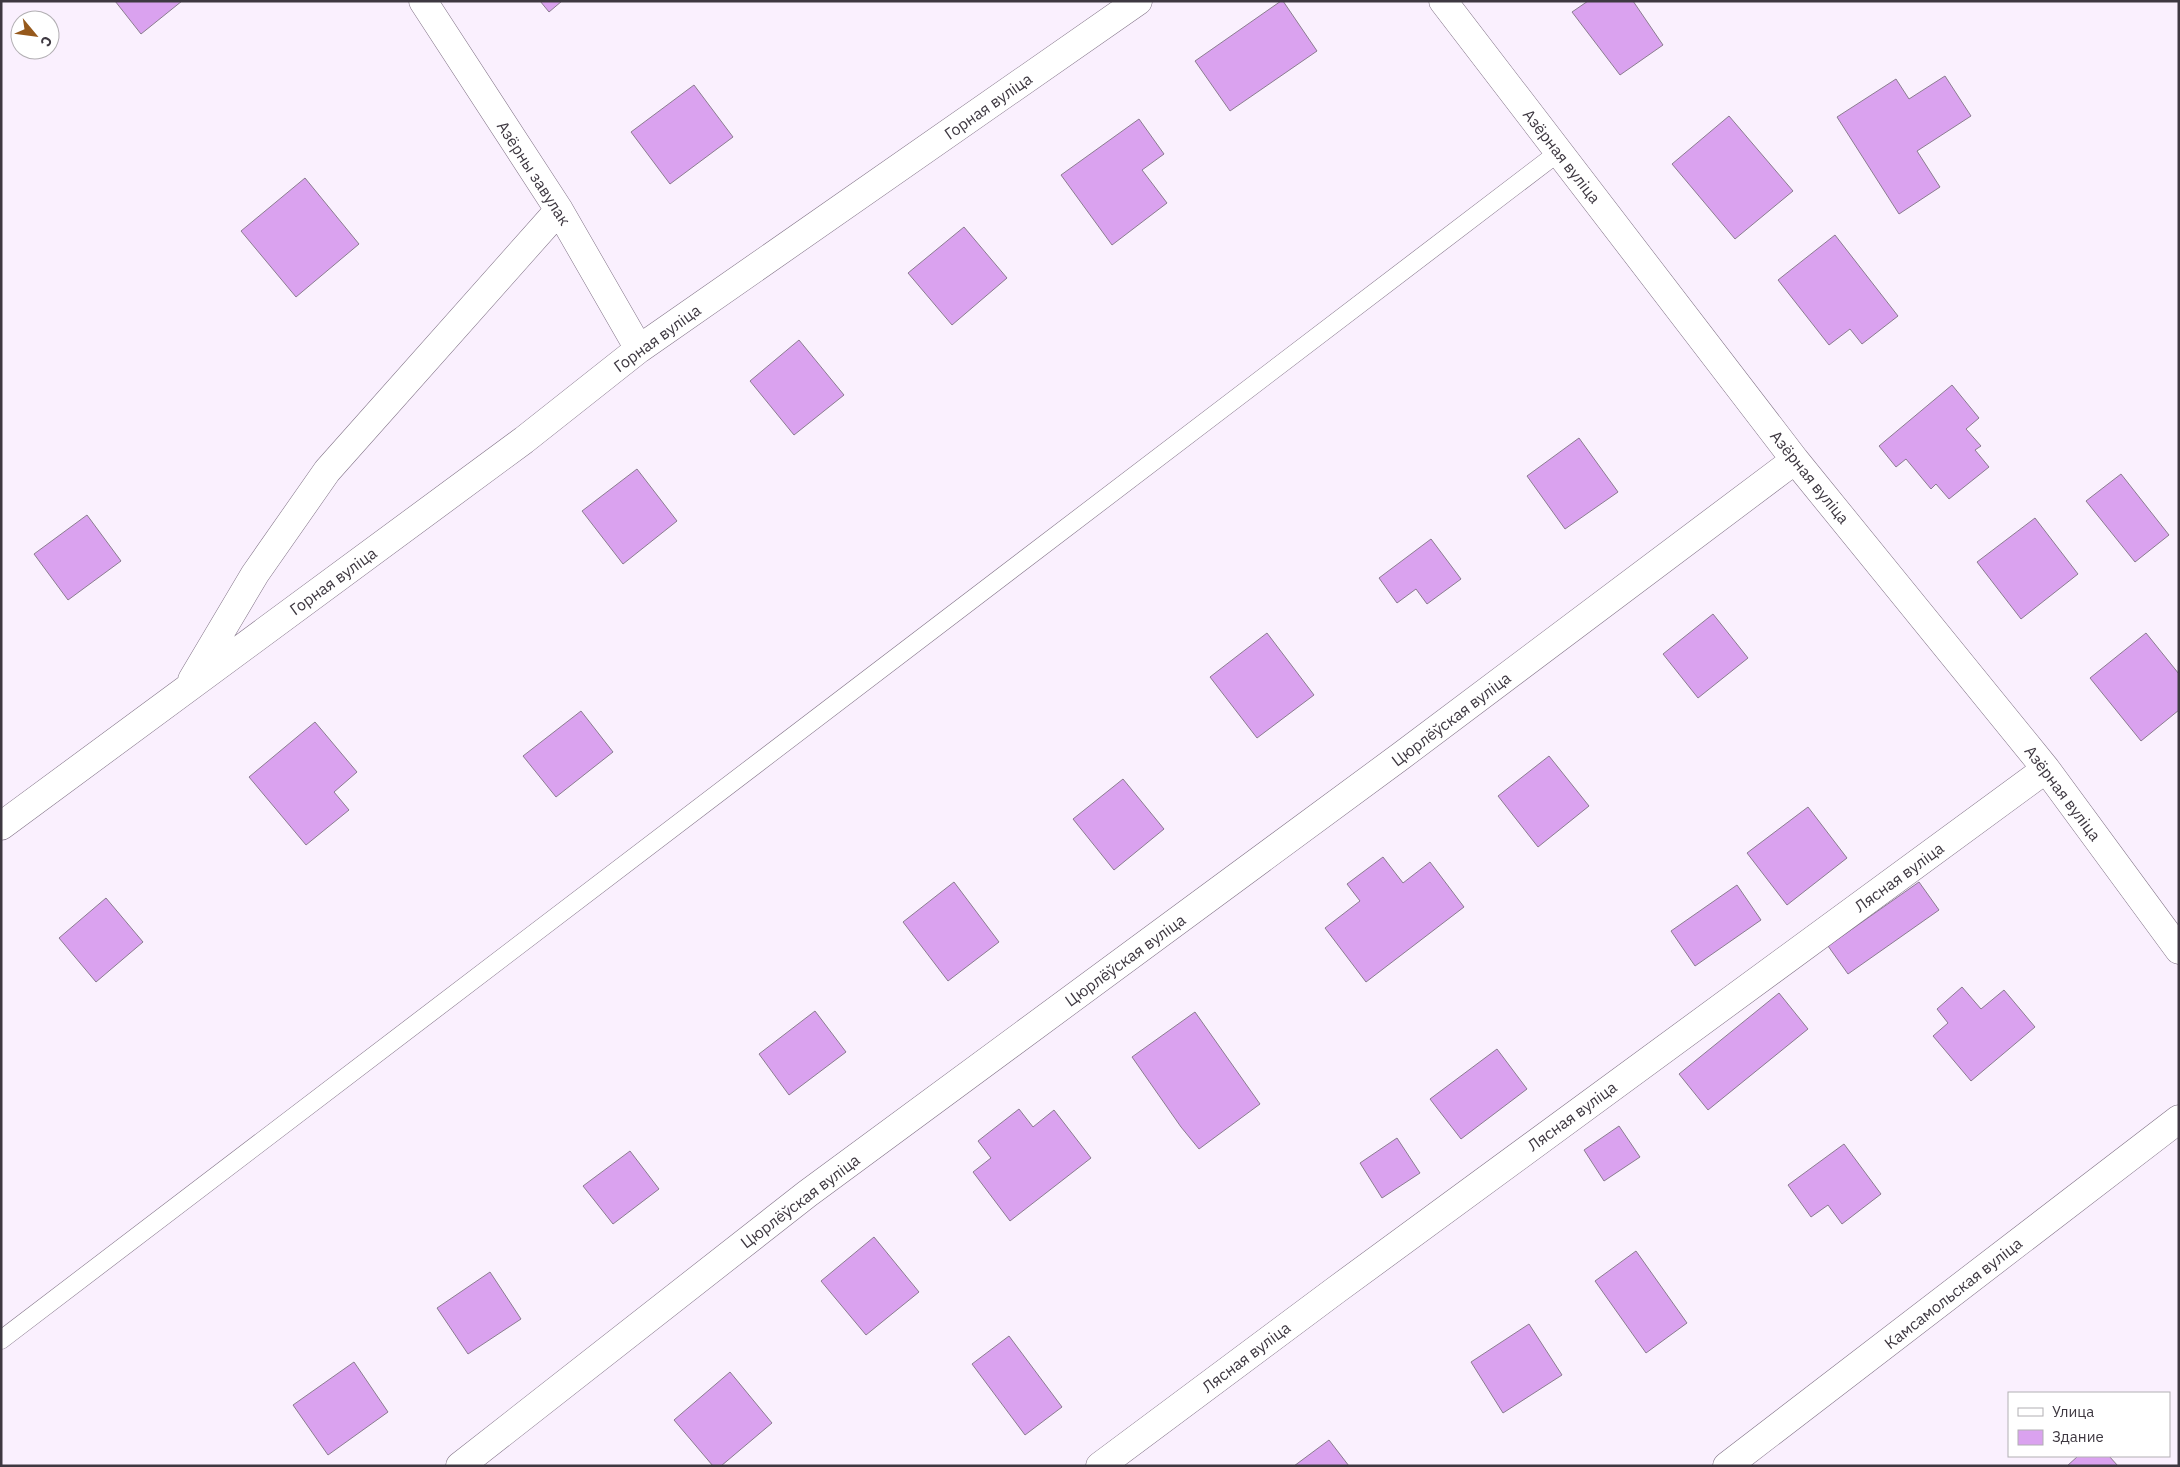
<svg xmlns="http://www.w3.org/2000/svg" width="2180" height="1467" font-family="'IBM Plex Sans',sans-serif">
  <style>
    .building { fill: #daa2ef; stroke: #8b7c90 }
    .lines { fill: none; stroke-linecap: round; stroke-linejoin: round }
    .lane-casing { stroke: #807286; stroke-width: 19 }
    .street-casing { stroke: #807286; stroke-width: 29 }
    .secondary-casing { stroke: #807286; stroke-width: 29 }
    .lane { stroke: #fff; stroke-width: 18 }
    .street { stroke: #fff; stroke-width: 28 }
    .secondary { stroke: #fff; stroke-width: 28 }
    .labels { text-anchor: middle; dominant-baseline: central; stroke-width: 4; stroke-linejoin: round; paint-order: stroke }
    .street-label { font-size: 16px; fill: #3e3841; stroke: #fff }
  </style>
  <rect width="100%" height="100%" fill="#faf0fe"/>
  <!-- building -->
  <path class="building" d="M115 1H182L141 34Z
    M540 1H562L549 12Z
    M1281 1H1283L1317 51 1230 111 1195 61Z
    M1588 1H1633L1663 45 1620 75 1572 12Z
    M1945 76 1971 116 1917 151 1940 187 1899 214 1837 117 1896 79 1909 99Z
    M694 85 733 137 670 184 631 132Z
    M1729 116 1793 191 1735 239 1672 164Z
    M1139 119 1164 154 1142 170 1167 203 1112 245 1061 175Z
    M305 178 359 244 296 297 241 231Z
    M964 227 1007 278 952 325 908 273Z
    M1835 235 1898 316 1862 344 1850 329 1829 345 1778 280Z
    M799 340 844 395 794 435 750 381Z
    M1952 385 1979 418 1966 429 1981 446 1975 450 1989 467 1949 499 1936 484 1931 489 1906 459 1896 467 1879 446Z
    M1579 438 1618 492 1565 529 1527 476Z
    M637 469 677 521 623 564 582 511Z
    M2121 474 2169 535 2135 562 2086 501Z
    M87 515 121 561 68 600 34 554Z
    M2035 518 2078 574 2021 619 1977 562Z
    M1431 539 1461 579 1427 604 1416 589 1397 603 1379 578Z
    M1713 614 1748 658 1698 698 1663 654Z
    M1267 633 1314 695 1257 738 1210 677Z
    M2146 633 2179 674V710L2141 741 2090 678Z
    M581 711 613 752 556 797 523 756Z
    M315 722 357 772 334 792 349 810 306 845 249 777Z
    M1549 756 1589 806 1538 847 1498 796Z
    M1123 779 1164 829 1114 870 1073 819Z
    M1808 807 1847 858 1787 905 1747 853Z
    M1383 857 1403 883 1430 862 1464 907 1366 982 1325 928 1360 901 1347 884Z
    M954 882 999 942 948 981 903 922Z
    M1919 882 1939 910 1848 974 1828 946Z
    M1737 885 1761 920 1695 966 1671 931Z
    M106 898 143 942 96 982 59 938Z
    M1962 987 1981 1009 2004 990 2035 1027 1971 1081 1933 1036 1948 1023 1937 1009Z
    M1779 993 1808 1029 1708 1110 1679 1074Z
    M815 1011 846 1052 789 1095 759 1054Z
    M1195 1012 1260 1104 1199 1149 1181 1127 1132 1057Z
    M1497 1049 1527 1089 1461 1139 1430 1099Z
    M1019 1109 1033 1127 1054 1110 1091 1158 1010 1221 973 1172 991 1158 978 1141Z
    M1619 1126 1640 1157 1604 1181 1584 1150Z
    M1397 1138 1420 1173 1382 1198 1360 1163Z
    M1844 1144 1881 1194 1842 1224 1828 1205 1811 1217 1788 1185Z
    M630 1151 659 1189 613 1224 583 1186Z
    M874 1237 919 1292 866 1335 821 1281Z
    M1636 1251 1687 1323 1646 1353 1595 1281Z
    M490 1272 521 1319 468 1354 437 1308Z
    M1529 1324 1562 1375 1503 1413 1471 1362Z
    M1009 1336 1062 1407 1025 1435 972 1364Z
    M354 1362 388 1412 328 1455 293 1405Z
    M730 1372 772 1423 721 1466H713L674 1420Z
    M1329 1440 1349 1466H1294Z
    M2078 1456H2109L2118 1466H2067Z"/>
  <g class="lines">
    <!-- lane casing -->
    <g class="lane-casing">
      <path id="lane" d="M1 1340 1559 152"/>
    </g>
    <!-- street casing -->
    <g class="street-casing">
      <path id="street" d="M423 1 559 210 639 349
        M1443 1 1795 460 2046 769 2179 950
        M192 680 255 574 327 471 559 210
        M1 826 524 440 639 349 1138 1
        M460 1466 807 1194 1401 756 1795 460
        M1100 1466 1336 1290 2046 769"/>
    </g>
    <!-- secondary casing -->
    <g class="secondary-casing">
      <path id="secondary" d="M1727 1466 2179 1119"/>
    </g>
    <!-- lane -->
    <use href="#lane" class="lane"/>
    <!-- street -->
    <use href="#street" class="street"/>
    <!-- secondary -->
    <use href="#secondary" class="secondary"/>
  </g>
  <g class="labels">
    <!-- street labels -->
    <g class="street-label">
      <text transform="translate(988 106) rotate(-35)">Горная вуліца</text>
      <text transform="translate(1562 156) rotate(52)">Азёрная вуліца</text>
      <text transform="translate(534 173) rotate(57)">Азёрны завулак</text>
      <text transform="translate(657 338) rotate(-36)">Горная вуліца</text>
      <text transform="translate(1810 477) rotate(51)">Азёрная вуліца</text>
      <text transform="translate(333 581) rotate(-36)">Горная вуліца</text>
      <text transform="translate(1451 719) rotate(-37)">Цюрлёўская вуліца</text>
      <text transform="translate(2063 793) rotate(53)">Азёрная вуліца</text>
      <text transform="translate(1899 877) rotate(-36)">Лясная вуліца</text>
      <text transform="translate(1125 960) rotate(-36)">Цюрлёўская вуліца</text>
      <text transform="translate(1572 1116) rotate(-36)">Лясная вуліца</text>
      <text transform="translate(800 1201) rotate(-37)">Цюрлёўская вуліца</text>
      <text transform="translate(1953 1293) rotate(-38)">Камсамольская вуліца</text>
      <text transform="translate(1246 1357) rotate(-37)">Лясная вуліца</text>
    </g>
  </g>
  <!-- border -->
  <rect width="2180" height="1467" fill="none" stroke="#3e3841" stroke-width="5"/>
  <!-- legend -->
  <rect x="2008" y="1392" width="162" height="65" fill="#ffffff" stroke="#b2afb3"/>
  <rect x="2018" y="1408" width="25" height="8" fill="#ffffff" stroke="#b2afb3"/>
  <text x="2052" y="1417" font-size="15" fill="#3e3841">Улица</text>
  <rect x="2018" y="1430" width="25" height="15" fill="#daa2ef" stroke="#b2afb3"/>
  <text x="2052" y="1442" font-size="15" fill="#3e3841">Здание</text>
  <!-- north arrow -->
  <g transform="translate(35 35) rotate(119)"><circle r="24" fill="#ffffff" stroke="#b2afb3"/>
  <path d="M0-4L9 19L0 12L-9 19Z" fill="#96591c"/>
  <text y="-8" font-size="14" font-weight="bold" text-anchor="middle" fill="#3e3841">С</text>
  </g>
</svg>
